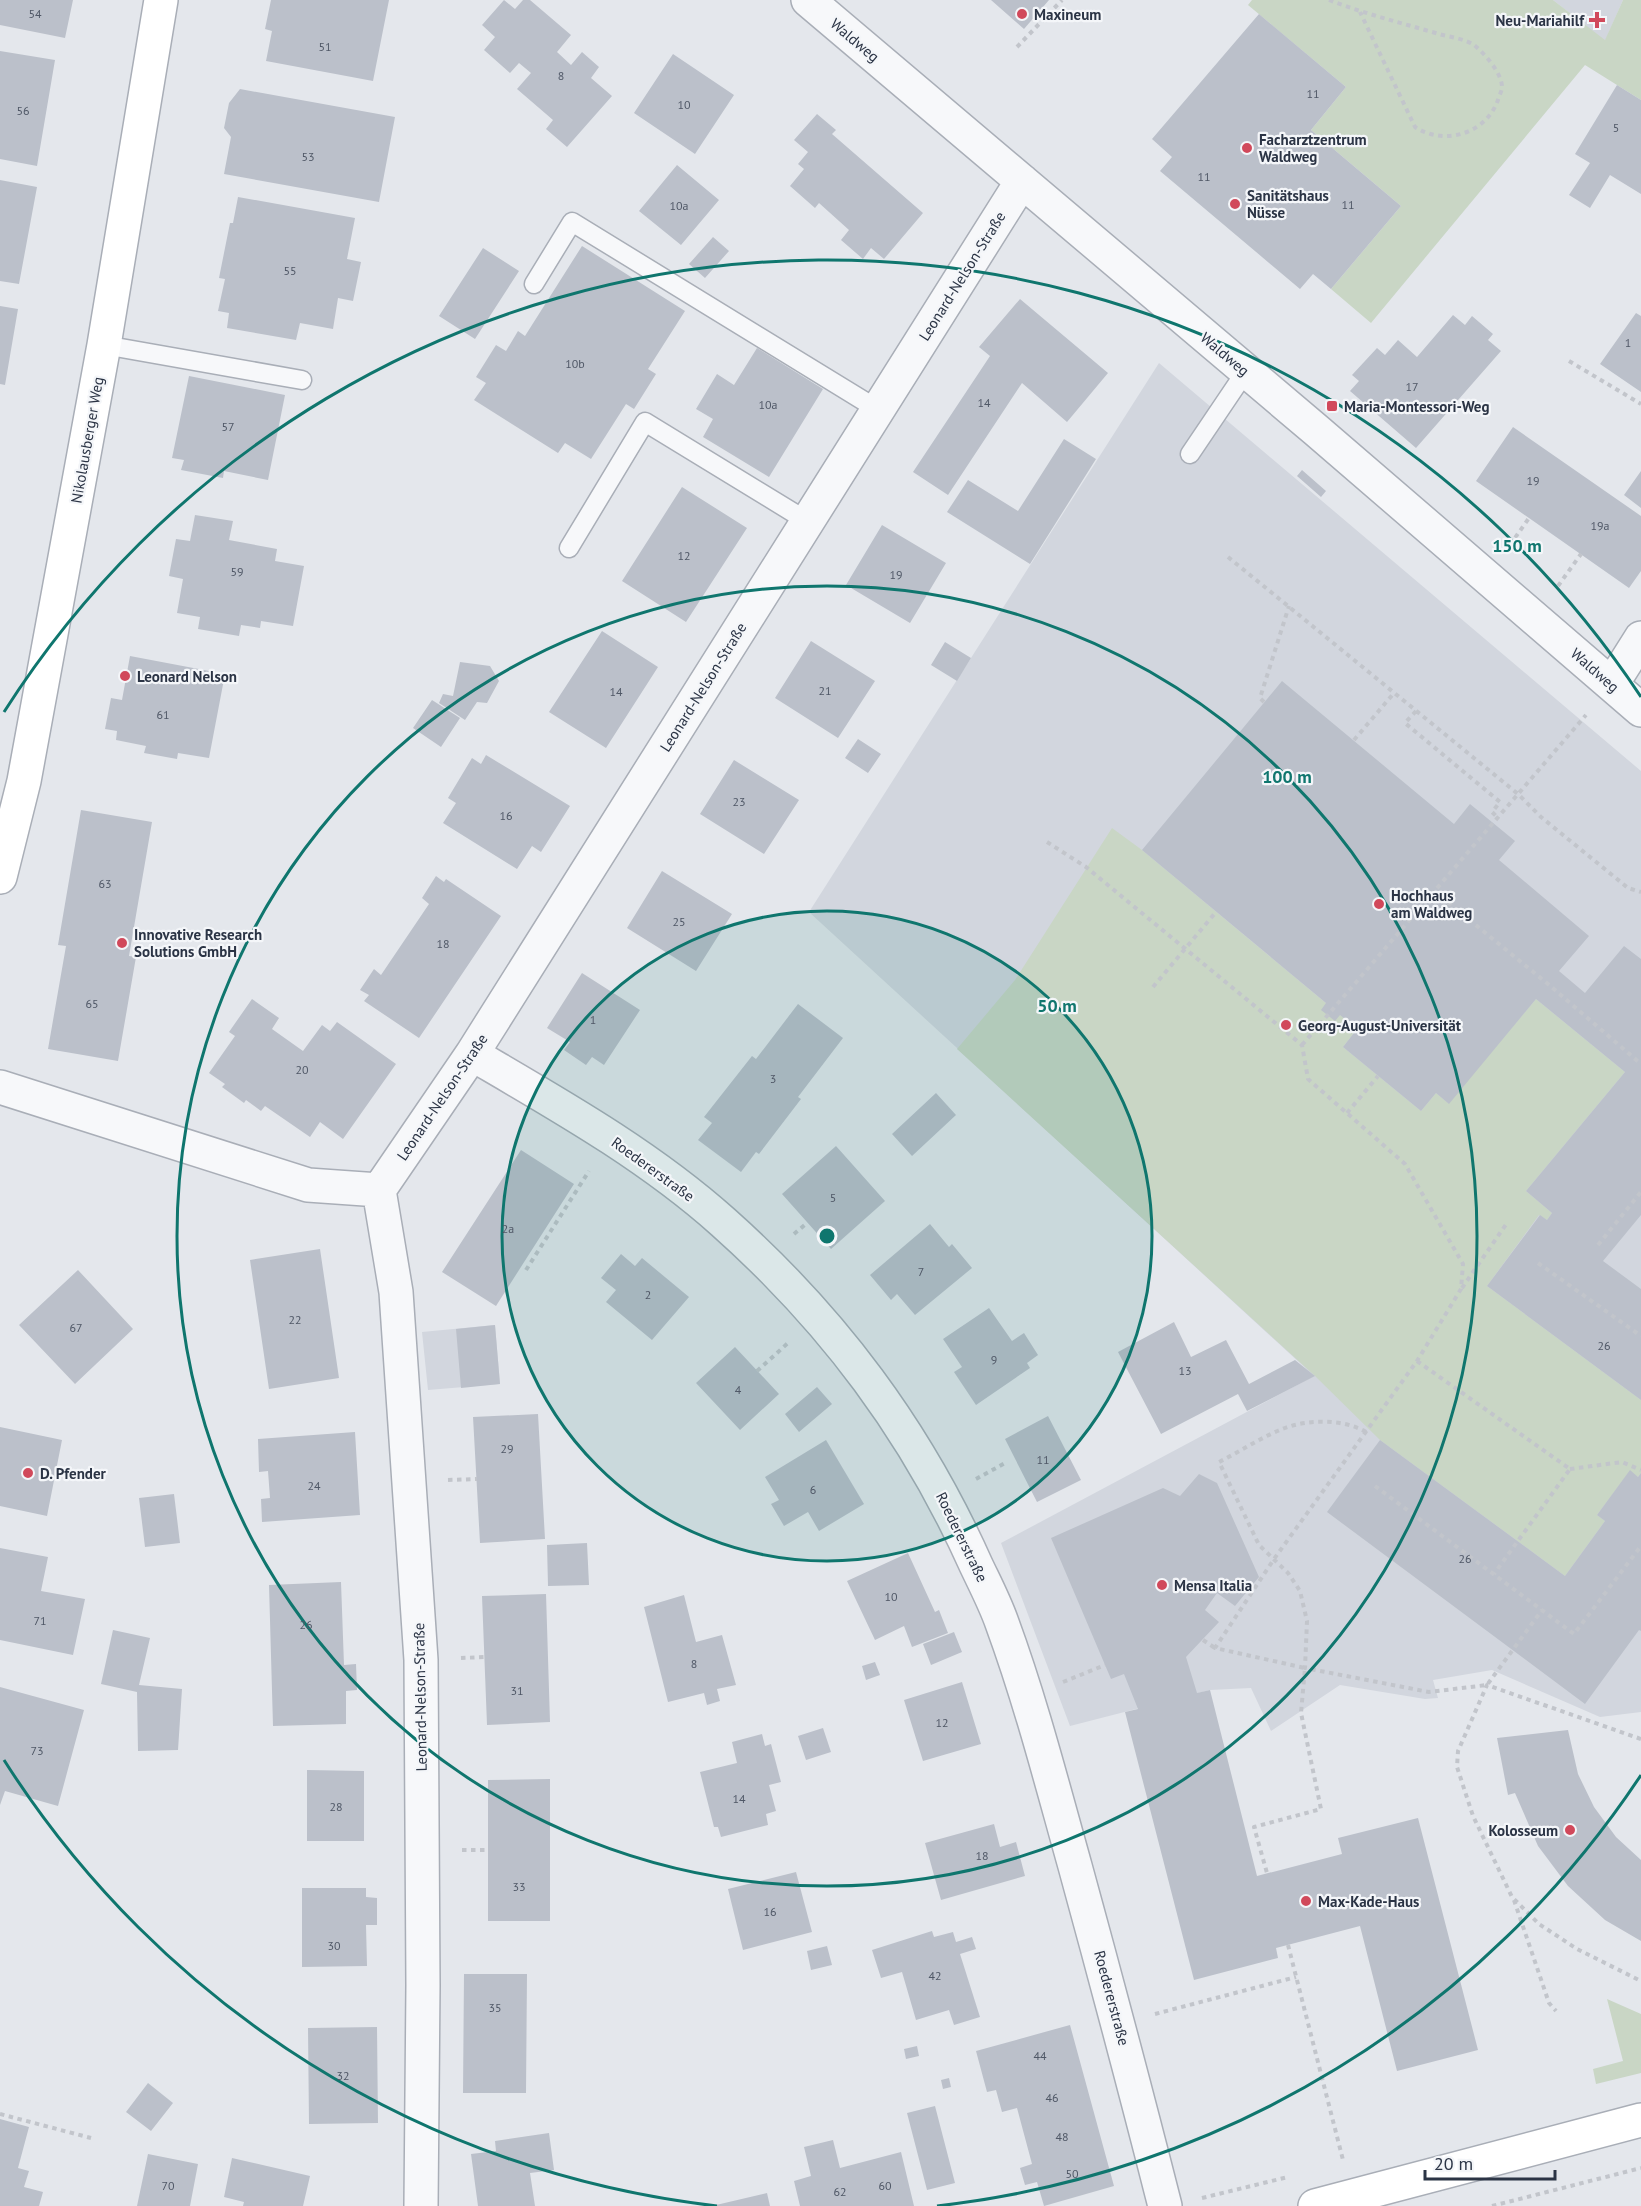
<svg xmlns="http://www.w3.org/2000/svg" width="1641" height="2206" font-family="'PT Sans',sans-serif">
  <style>
    .built { fill: #d2d6de }
    .green { fill: #c9d6c5 }
    .building { fill: #bbc0ca }
    .lines { fill: none; stroke-linecap: round; stroke-linejoin: round }
    .lane-casing { stroke: #a9aeb7; stroke-width: 21 }
    .street-casing { stroke: #a9aeb7; stroke-width: 36 }
    .secondary-casing { stroke: #a9aeb7; stroke-width: 36 }
    .path { stroke: #c2c5cb; stroke-width: 4; stroke-dasharray: 4.5 4.5; stroke-linecap: butt }
    .lane { stroke: #f7f8fa; stroke-width: 18 }
    .street { stroke: #f7f8fa; stroke-width: 33 }
    .secondary { stroke: #fff; stroke-width: 33 }
    .ring { fill: none; stroke: #0f766e; stroke-width: 3 }
    .poi-dot { fill: #d1495b; stroke: #f4f6f9; stroke-width: 2 }
    .labels { text-anchor: middle; dominant-baseline: central; stroke-width: 4.5; stroke-linejoin: round; paint-order: stroke }
    .number-label { font-size: 12px; fill: #4f5766 }
    .poi-label { font-size: 15px; font-weight: bold; fill: #2b3445; stroke: #f4f6f9; text-anchor: start }
    .street-label { font-size: 15px; fill: #2b3445; stroke: #f4f6f9 }
    .centre { fill: #0f766e; stroke: #f4f6f9; stroke-width: 3 }
    .ring-label { font-size: 18px; text-anchor: middle; font-weight: bold; fill: #0f766e; stroke: #f4f6f9; stroke-width: 4.5; stroke-linejoin: round; paint-order: stroke }
  </style>
  <rect width="100%" height="100%" fill="#e4e7ec"/>
  <!-- built -->
  <path class="built" d="M1553 0H1623L1605 41Z
    M1159 363 1641 771V1712L1600 1717 1492 1670 1433 1680 1438 1698 1425 1699 1340 1685 1271 1731 1251 1688 1210 1690 1070 1726 1001 1543 1314 1376 809 912Z
    M495 1325 500 1384 428 1390 422 1332Z"/>
  <!-- green -->
  <path class="green" d="M1252 0H1553L1605 40 1623 0H1641V100L1585 65 1371 323 1331 289 1401 206 1311 130 1346 87 1248 5Z
    M1112 828 1142 850 1357 1029 1343 1047 1421 1111 1436 1093 1448 1103 1536 999 1625 1072 1526 1191 1552 1213 1547 1220 1539 1215 1487 1286 1641 1400V1473L1638 1477 1630 1471 1597 1515 1605 1521 1565 1576 1380 1440 1315 1376 957 1049 1015 980Z
    M1607 1999 1641 2014V2073L1596 2084 1593 2069 1623 2061Z"/>
  <!-- building -->
  <path class="building" d="M0 0H73L65 38 0 25Z
    M271 0H389L373 81 266 61 272 31 265 29Z
    M504 0 515 9 523 0H530L571 35 557 52 571 65 582 52 599 67 591 78 612 96 567 147 546 129 553 120 517 89 531 73 519 63 510 73 484 50 495 37 482 25Z
    M991 0H1049L1024 29Z
    M1259 14 1346 87 1311 130 1401 206 1331 289 1313 274 1300 289 1160 171 1172 157 1152 139Z
    M0 51 55 60 37 166 0 159Z
    M673 54 734 95 695 154 634 113Z
    M1617 85 1641 100V194L1610 175 1590 208 1569 195 1590 163 1575 154Z
    M240 89 395 117 379 202 224 174 231 137 224 128 229 103Z
    M817 114 836 130 832 134 923 213 884 259 871 248 863 259 841 240 849 230 819 203 815 208 790 186 804 169 798 164 808 152 794 140Z
    M677 165 719 200 681 245 639 211Z
    M0 180 37 187 19 284 0 281Z
    M238 197 355 218 347 259 361 262 353 301 338 298 333 329 300 323 296 340 227 328 229 313 218 311 225 279 219 278 230 223H233Z
    M713 237 729 251 705 278 689 264Z
    M582 246 685 311 648 369 656 374 634 409 626 404 591 459 565 443 558 453 474 400 486 383 476 377 496 345 506 351 518 331 525 336Z
    M483 248 519 271 475 339 439 316Z
    M1020 299 1108 373 1067 422 1022 383 948 495 913 472 990 356 979 347Z
    M0 306 18 309 5 385 0 384Z
    M1636 313 1641 316V392L1600 364Z
    M1453 315 1465 325 1472 316 1493 334 1488 340 1501 351 1416 448 1350 391 1359 381 1352 375 1377 348 1385 355 1398 340 1417 357Z
    M757 348 823 389 769 477 703 437 713 419 696 409 717 374 734 385Z
    M189 376 285 395 268 480 224 471 223 478 181 470 184 460 172 458Z
    M1513 427 1641 516V571L1629 588 1476 481Z
    M1064 439 1096 459 1030 564 947 512 968 480 1018 511Z
    M1302 470 1326 491 1321 497 1297 476Z
    M1641 471V508L1624 495Z
    M682 487 747 528 686 622 622 581Z
    M195 515 233 521 229 540 277 549 275 561 304 566 293 626 261 621 260 628 241 625 239 636 198 629 200 617 177 613 183 579 169 576 176 539 190 541Z
    M882 525 946 563 910 623 846 585Z
    M602 631 658 667 606 748 549 712Z
    M811 641 875 681 838 738 775 698Z
    M945 642 971 658 957 681 931 665Z
    M130 656 225 674 209 758 178 753 177 759 144 753 146 746 116 740 117 731 105 729 111 698 122 700Z
    M460 662 490 666 499 681 487 703 477 702 465 720 439 703 443 694 453 696Z
    M1282 681 1454 824 1470 804 1515 841 1499 860 1589 936 1559 971 1585 993 1624 946 1641 959V1215L1603 1261 1641 1289V1400L1487 1286 1540 1215 1547 1220 1552 1213 1526 1191 1625 1072 1536 999 1449 1104 1436 1093 1421 1111 1343 1047 1357 1029 1340 1015 1335 1021 1321 1010 1326 1003 1142 850Z
    M432 700 460 718 441 747 413 728Z
    M858 739 881 754 868 773 845 758Z
    M486 755 570 806 541 852 532 846 517 869 443 823 456 803 448 798 472 758 481 764Z
    M734 760 799 800 764 854 700 814Z
    M81 810 152 822 129 956 136 957 118 1061 48 1049 66 946 58 945Z
    M662 871 732 914 696 971 627 928Z
    M436 876 444 882 446 879 501 916 419 1038 364 1001 369 995 360 990 374 969 381 975 429 904 422 898Z
    M582 973 640 1010 604 1065 592 1057 586 1065 564 1050 570 1042 547 1028Z
    M252 999 279 1018 272 1029 303 1051 322 1025 330 1031 337 1022 396 1064 343 1139 320 1122 310 1137 265 1106 261 1111 246 1100 244 1103 222 1087 225 1084 209 1073 235 1036 229 1032Z
    M798 1004 843 1038 798 1097 801 1099 759 1154 756 1152 741 1172 698 1140 712 1123 704 1117 752 1056 756 1059Z
    M936 1093 956 1115 912 1156 892 1134Z
    M836 1146 885 1201 831 1249 782 1194Z
    M521 1150 574 1184 496 1306 442 1272Z
    M930 1224 949 1247 952 1244 972 1268 915 1315 897 1294 891 1300 870 1275Z
    M320 1249 339 1378 269 1389 250 1260Z
    M621 1254 635 1266 642 1258 689 1297 652 1340 606 1302 616 1290 601 1278Z
    M78 1270 133 1329 75 1384 19 1325Z
    M989 1308 1012 1341 1024 1333 1038 1355 1027 1363 1030 1368 976 1405 954 1372 962 1367 943 1339Z
    M1174 1322 1191 1357 1226 1340 1249 1384 1295 1360 1315 1376 1247 1411 1238 1394 1161 1434 1118 1352Z
    M495 1325 500 1384 461 1388 456 1329Z
    M735 1347 779 1394 740 1430 696 1383Z
    M817 1387 832 1404 799 1432 785 1414Z
    M538 1414 545 1539 480 1543 473 1417Z
    M1048 1416 1081 1480 1037 1502 1005 1439Z
    M0 1427 62 1440 47 1516 0 1506Z
    M355 1432 360 1515 262 1522 261 1499 270 1498 268 1471 259 1472 258 1439Z
    M826 1440 864 1504 819 1531 808 1512 784 1526 771 1504 779 1500 765 1477Z
    M1380 1440 1565 1576 1605 1521 1597 1515 1630 1470 1638 1477 1641 1473V1631L1639 1630 1585 1704 1327 1512Z
    M1199 1474 1217 1483 1259 1577 1235 1606 1217 1593 1205 1610 1219 1622 1186 1657 1197 1693 1210 1690 1257 1876 1342 1854 1338 1838 1418 1818 1478 2050 1397 2071 1360 1926 1276 1948 1278 1958 1194 1980 1125 1712 1138 1709 1124 1674 1111 1679 1051 1538 1163 1488 1180 1496Z
    M174 1494 180 1543 145 1547 139 1498Z
    M587 1543 589 1585 548 1586 547 1545Z
    M0 1548 48 1557 41 1591 85 1599 73 1655 0 1640Z
    M908 1553 935 1612 939 1610 948 1633 912 1647 904 1626 875 1640 847 1581Z
    M341 1582 344 1665 356 1664 357 1690 346 1691V1724L273 1726 269 1585Z
    M546 1594 550 1722 487 1725 482 1596Z
    M684 1595 696 1642 722 1635 736 1685 717 1689 720 1701 707 1705 704 1693 668 1702 644 1607Z
    M113 1630 150 1638 139 1685 182 1689 178 1750 138 1751 137 1692 101 1684Z
    M954 1632 962 1652 931 1665 923 1644Z
    M875 1662 880 1675 866 1680 862 1666Z
    M962 1682 981 1744 923 1761 904 1700Z
    M0 1687 84 1710 58 1806 5 1791 0 1805Z
    M823 1728 831 1752 806 1760 798 1736Z
    M1568 1730 1578 1774 1594 1807 1616 1837 1641 1860V1941L1605 1920 1568 1886 1538 1846 1515 1793 1508 1795 1497 1738Z
    M762 1734 765 1746 771 1744 781 1782 769 1785 776 1811 766 1814 768 1825 721 1837 718 1827H714L700 1772 737 1763 732 1742Z
    M307 1770 364 1771V1841H307Z
    M550 1779V1921H488V1780Z
    M994 1824 1000 1847 1016 1842 1025 1876 941 1900 925 1843Z
    M796 1872 812 1932 743 1950 728 1889Z
    M302 1888H366V1897L377 1898V1925H366L367 1966 302 1967Z
    M932 1931 934 1937 953 1932 956 1942 972 1937 976 1949 960 1954 980 2017 954 2025 949 2010 916 2020 902 1972 881 1978 872 1950Z
    M827 1946 832 1965 811 1970 807 1951Z
    M464 1974H527L526 2093H463Z
    M1070 2025 1114 2186 1044 2206 1037 2182 1025 2185 1020 2168 1032 2164 1017 2108 1002 2112 996 2090 987 2092 976 2051Z
    M377 2027 378 2123 309 2124 308 2028Z
    M917 2046 919 2056 906 2059 904 2049Z
    M949 2078 951 2087 943 2089 941 2080Z
    M148 2083 173 2103 151 2131 126 2112Z
    M935 2106 955 2183 927 2190 907 2113Z
    M0 2119 29 2127 18 2168 29 2171 24 2187 43 2192 39 2206H0Z
    M549 2133 554 2170 530 2173 535 2206H478L471 2154 496 2151 495 2141Z
    M833 2140 840 2168 901 2152 914 2206H800L794 2181 811 2176 804 2147Z
    M148 2154 198 2164 190 2206H137Z
    M232 2158 310 2176 303 2206H243L244 2202 224 2197Z
    M767 2193 770 2206H716V2205Z"/>
  <g class="lines">
    <!-- lane casing -->
    <g class="lane-casing">
      <path id="lane" d="M534 284 572 222 877 409
        M104 345 302 380
        M1190 454 1246 371
        M569 548 645 422 807 521"/>
    </g>
    <!-- street casing -->
    <g class="street-casing">
      <path id="street" d="M808 0 1316 430 1641 710
        M1612 684 1641 638
        M472 1054C559 1105 648 1155 723 1222 833 1320 916 1431 976 1565 985 1584 995 1603 1002 1623 1031 1702 1052 1784 1075 1866 1106 1979 1136 2092 1165 2206
        M0 1087 308 1185 379 1190
        M421 2206 423 1985 421 1660 396 1292 379 1190 472 1054 1022 181"/>
    </g>
    <!-- secondary casing -->
    <g class="secondary-casing">
      <path id="secondary" d="M0 877 24 781 104 345 161 0
        M1315 2206 1641 2120"/>
    </g>
    <!-- path -->
    <path class="path" d="M1329 0C1365 14 1402 23 1439 34 1450 37 1465 39 1474 45 1484 53 1502 73 1502 87 1502 91 1499 96 1498 100 1486 134 1444 146 1415 127L1360 12
      M1017 47 1062 0
      M1569 361 1641 404
      M1510 545 1529 518
      M1228 557 1518 794 1541 817 1628 888 1641 892
      M1558 586 1581 554
      M1264 702 1260 698 1289 606
      M1416 711 1405 723 1500 802 1492 812 1497 817
      M1354 740 1394 693
      M1047 842 1086 867 1302 1045 1308 1079 1405 1164 1463 1264 1461 1289 1417 1361 1274 1559 1215 1648 1305 1668 1301 1713 1321 1809 1254 1827 1267 1873
      M1434 891 1548 984 1641 1064
      M1153 987 1216 912
      M1302 1045 1586 715
      M1347 1113 1378 1076
      M794 1234 807 1223
      M1598 1245 1641 1192
      M1538 1263 1641 1336
      M526 1270 589 1171
      M1462 1288 1507 1223
      M1417 1361 1570 1469 1494 1574
      M757 1371 788 1343
      M1366 1432C1344 1419 1309 1419 1285 1428 1263 1436 1241 1451 1219 1462L1259 1545 1288 1573 1300 1591 1307 1621 1305 1668 1429 1692 1487 1685 1542 1610
      M1570 1469 1622 1462 1641 1470
      M976 1479 1007 1462
      M448 1480 477 1479
      M1375 1486 1574 1634 1641 1546
      M1203 1640 1215 1648
      M461 1658 485 1657
      M1063 1682 1105 1665
      M1641 1739 1487 1685 1458 1751 1457 1767 1473 1816 1512 1897 1539 1924 1577 1949 1641 1981
      M462 1850H488
      M1514 1900 1549 2003 1556 2011
      M1288 1945 1343 2160
      M1155 2014 1296 1977
      M0 2114 91 2138
      M1202 2198 1288 2177
      M1492 2206 1641 2168"/>
    <!-- lane -->
    <use href="#lane" class="lane"/>
    <!-- street -->
    <use href="#street" class="street"/>
    <!-- secondary -->
    <use href="#secondary" class="secondary"/>
  </g>
  <!-- distance rings -->
  <circle cx="827" cy="1236" r="325" fill="#0f766e" fill-opacity=".12"/>
  <g class="ring">
    <circle cx="827" cy="1236" r="325"/>
    <circle cx="827" cy="1236" r="650"/>
    <path d="M1641 1775A976 976 0 0 1 937 2206M717 2206A976 976 0 0 1 4 1760M4 712A976 976 0 0 1 1641 697"/>
  </g>
  <!-- markers -->
  <g class="poi-dot">
    <circle cx="1022" cy="14" r="6"/>
    <path d="M1594 11h6v6h6v6h-6v6h-6v-6h-6v-6h6z"/>
    <circle cx="1247" cy="148" r="6"/>
    <circle cx="1235" cy="204" r="6"/>
    <rect x="1326" y="400" width="12" height="12" rx="3"/>
    <circle cx="125" cy="676" r="6"/>
    <circle cx="1379" cy="904" r="6"/>
    <circle cx="122" cy="943" r="6"/>
    <circle cx="1286" cy="1025" r="6"/>
    <circle cx="28" cy="1473" r="6"/>
    <circle cx="1162" cy="1585" r="6"/>
    <circle cx="1570" cy="1830" r="6"/>
    <circle cx="1306" cy="1901" r="6"/>
  </g>
  <g class="labels">
    <!-- number labels -->
    <g class="number-label">
      <text x="35" y="13">54</text>
      <text x="325" y="46">51</text>
      <text x="561" y="75">8</text>
      <text x="1313" y="93">11</text>
      <text x="684" y="104">10</text>
      <text x="23" y="110">56</text>
      <text x="1616" y="127">5</text>
      <text x="308" y="156">53</text>
      <text x="1204" y="176">11</text>
      <text x="1348" y="204">11</text>
      <text x="679" y="205">10a</text>
      <text x="290" y="270">55</text>
      <text x="1628" y="342">1</text>
      <text x="575" y="363">10b</text>
      <text x="1412" y="386">17</text>
      <text x="984" y="402">14</text>
      <text x="768" y="404">10a</text>
      <text x="228" y="426">57</text>
      <text x="1533" y="480">19</text>
      <text x="1600" y="525">19a</text>
      <text x="684" y="555">12</text>
      <text x="237" y="571">59</text>
      <text x="896" y="574">19</text>
      <text x="825" y="690">21</text>
      <text x="616" y="691">14</text>
      <text x="163" y="714">61</text>
      <text x="739" y="801">23</text>
      <text x="506" y="815">16</text>
      <text x="105" y="883">63</text>
      <text x="679" y="921">25</text>
      <text x="443" y="943">18</text>
      <text x="92" y="1003">65</text>
      <text x="593" y="1019">1</text>
      <text x="302" y="1069">20</text>
      <text x="773" y="1078">3</text>
      <text x="833" y="1197">5</text>
      <text x="508" y="1228">2a</text>
      <text x="921" y="1271">7</text>
      <text x="648" y="1294">2</text>
      <text x="295" y="1319">22</text>
      <text x="76" y="1327">67</text>
      <text x="1604" y="1345">26</text>
      <text x="994" y="1359">9</text>
      <text x="1185" y="1370">13</text>
      <text x="738" y="1389">4</text>
      <text x="507" y="1448">29</text>
      <text x="1043" y="1459">11</text>
      <text x="314" y="1485">24</text>
      <text x="813" y="1489">6</text>
      <text x="1465" y="1558">26</text>
      <text x="891" y="1596">10</text>
      <text x="40" y="1620">71</text>
      <text x="306" y="1624">26</text>
      <text x="694" y="1663">8</text>
      <text x="517" y="1690">31</text>
      <text x="942" y="1722">12</text>
      <text x="37" y="1750">73</text>
      <text x="739" y="1798">14</text>
      <text x="336" y="1806">28</text>
      <text x="982" y="1855">18</text>
      <text x="519" y="1886">33</text>
      <text x="770" y="1911">16</text>
      <text x="334" y="1945">30</text>
      <text x="935" y="1975">42</text>
      <text x="495" y="2007">35</text>
      <text x="1040" y="2055">44</text>
      <text x="343" y="2075">32</text>
      <text x="1052" y="2097">46</text>
      <text x="1062" y="2136">48</text>
      <text x="1072" y="2173">50</text>
      <text x="168" y="2185">70</text>
      <text x="885" y="2185">60</text>
      <text x="840" y="2191">62</text>
    </g>
    <!-- poi labels -->
    <g class="poi-label">
      <text x="1034" y="14">Maxineum</text>
      <text x="1584" y="20" text-anchor="end">Neu-Mariahilf</text>
      <text x="1259" y="139">Facharztzentrum<tspan x="1259" dy="17">Waldweg</tspan></text>
      <text x="1247" y="195">Sanitätshaus<tspan x="1247" dy="17">Nüsse</tspan></text>
      <text x="1344" y="406">Maria-Montessori-Weg</text>
      <text x="137" y="676">Leonard Nelson</text>
      <text x="1391" y="895">Hochhaus<tspan x="1391" dy="17">am Waldweg</tspan></text>
      <text x="134" y="934">Innovative Research<tspan x="134" dy="17">Solutions GmbH</tspan></text>
      <text x="1298" y="1025">Georg-August-Universität</text>
      <text x="40" y="1473">D. Pfender</text>
      <text x="1174" y="1585">Mensa Italia</text>
      <text x="1558" y="1830" text-anchor="end">Kolosseum</text>
      <text x="1318" y="1901">Max-Kade-Haus</text>
    </g>
    <!-- street labels -->
    <g class="street-label">
      <text transform="translate(855 40) rotate(40)">Waldweg</text>
      <text transform="translate(962 276) rotate(-58)">Leonard-Nelson-Straße</text>
      <text transform="translate(1225 354) rotate(40)">Waldweg</text>
      <text transform="translate(87 440) rotate(-80)">Nikolausberger Weg</text>
      <text transform="translate(1595 670) rotate(41)">Waldweg</text>
      <text transform="translate(703 687) rotate(-58)">Leonard-Nelson-Straße</text>
      <text transform="translate(442 1097) rotate(-56)">Leonard-Nelson-Straße</text>
      <text transform="translate(653 1169) rotate(36)">Roedererstraße</text>
      <text transform="translate(962 1537) rotate(64)">Roedererstraße</text>
      <text transform="translate(420 1697) rotate(-91)">Leonard-Nelson-Straße</text>
      <text transform="translate(1112 1998) rotate(75)">Roedererstraße</text>
    </g>
  </g>
  <circle cx="827" cy="1236" r="9" class="centre"/>
  <g class="ring-label">
    <text x="1517" y="552">150 m</text>
    <text x="1287" y="783">100 m</text>
    <text x="1057" y="1012">50 m</text>
  </g>
  <!-- scale -->
  <path d="M1425 2170v9h130v-9" fill="none" stroke="#2b3445" stroke-width="3"/>
  <text x="1434" y="2170" font-size="18" fill="#2b3445" stroke="#f4f6f9" stroke-width="4.5" paint-order="stroke">20 m</text>
</svg>
